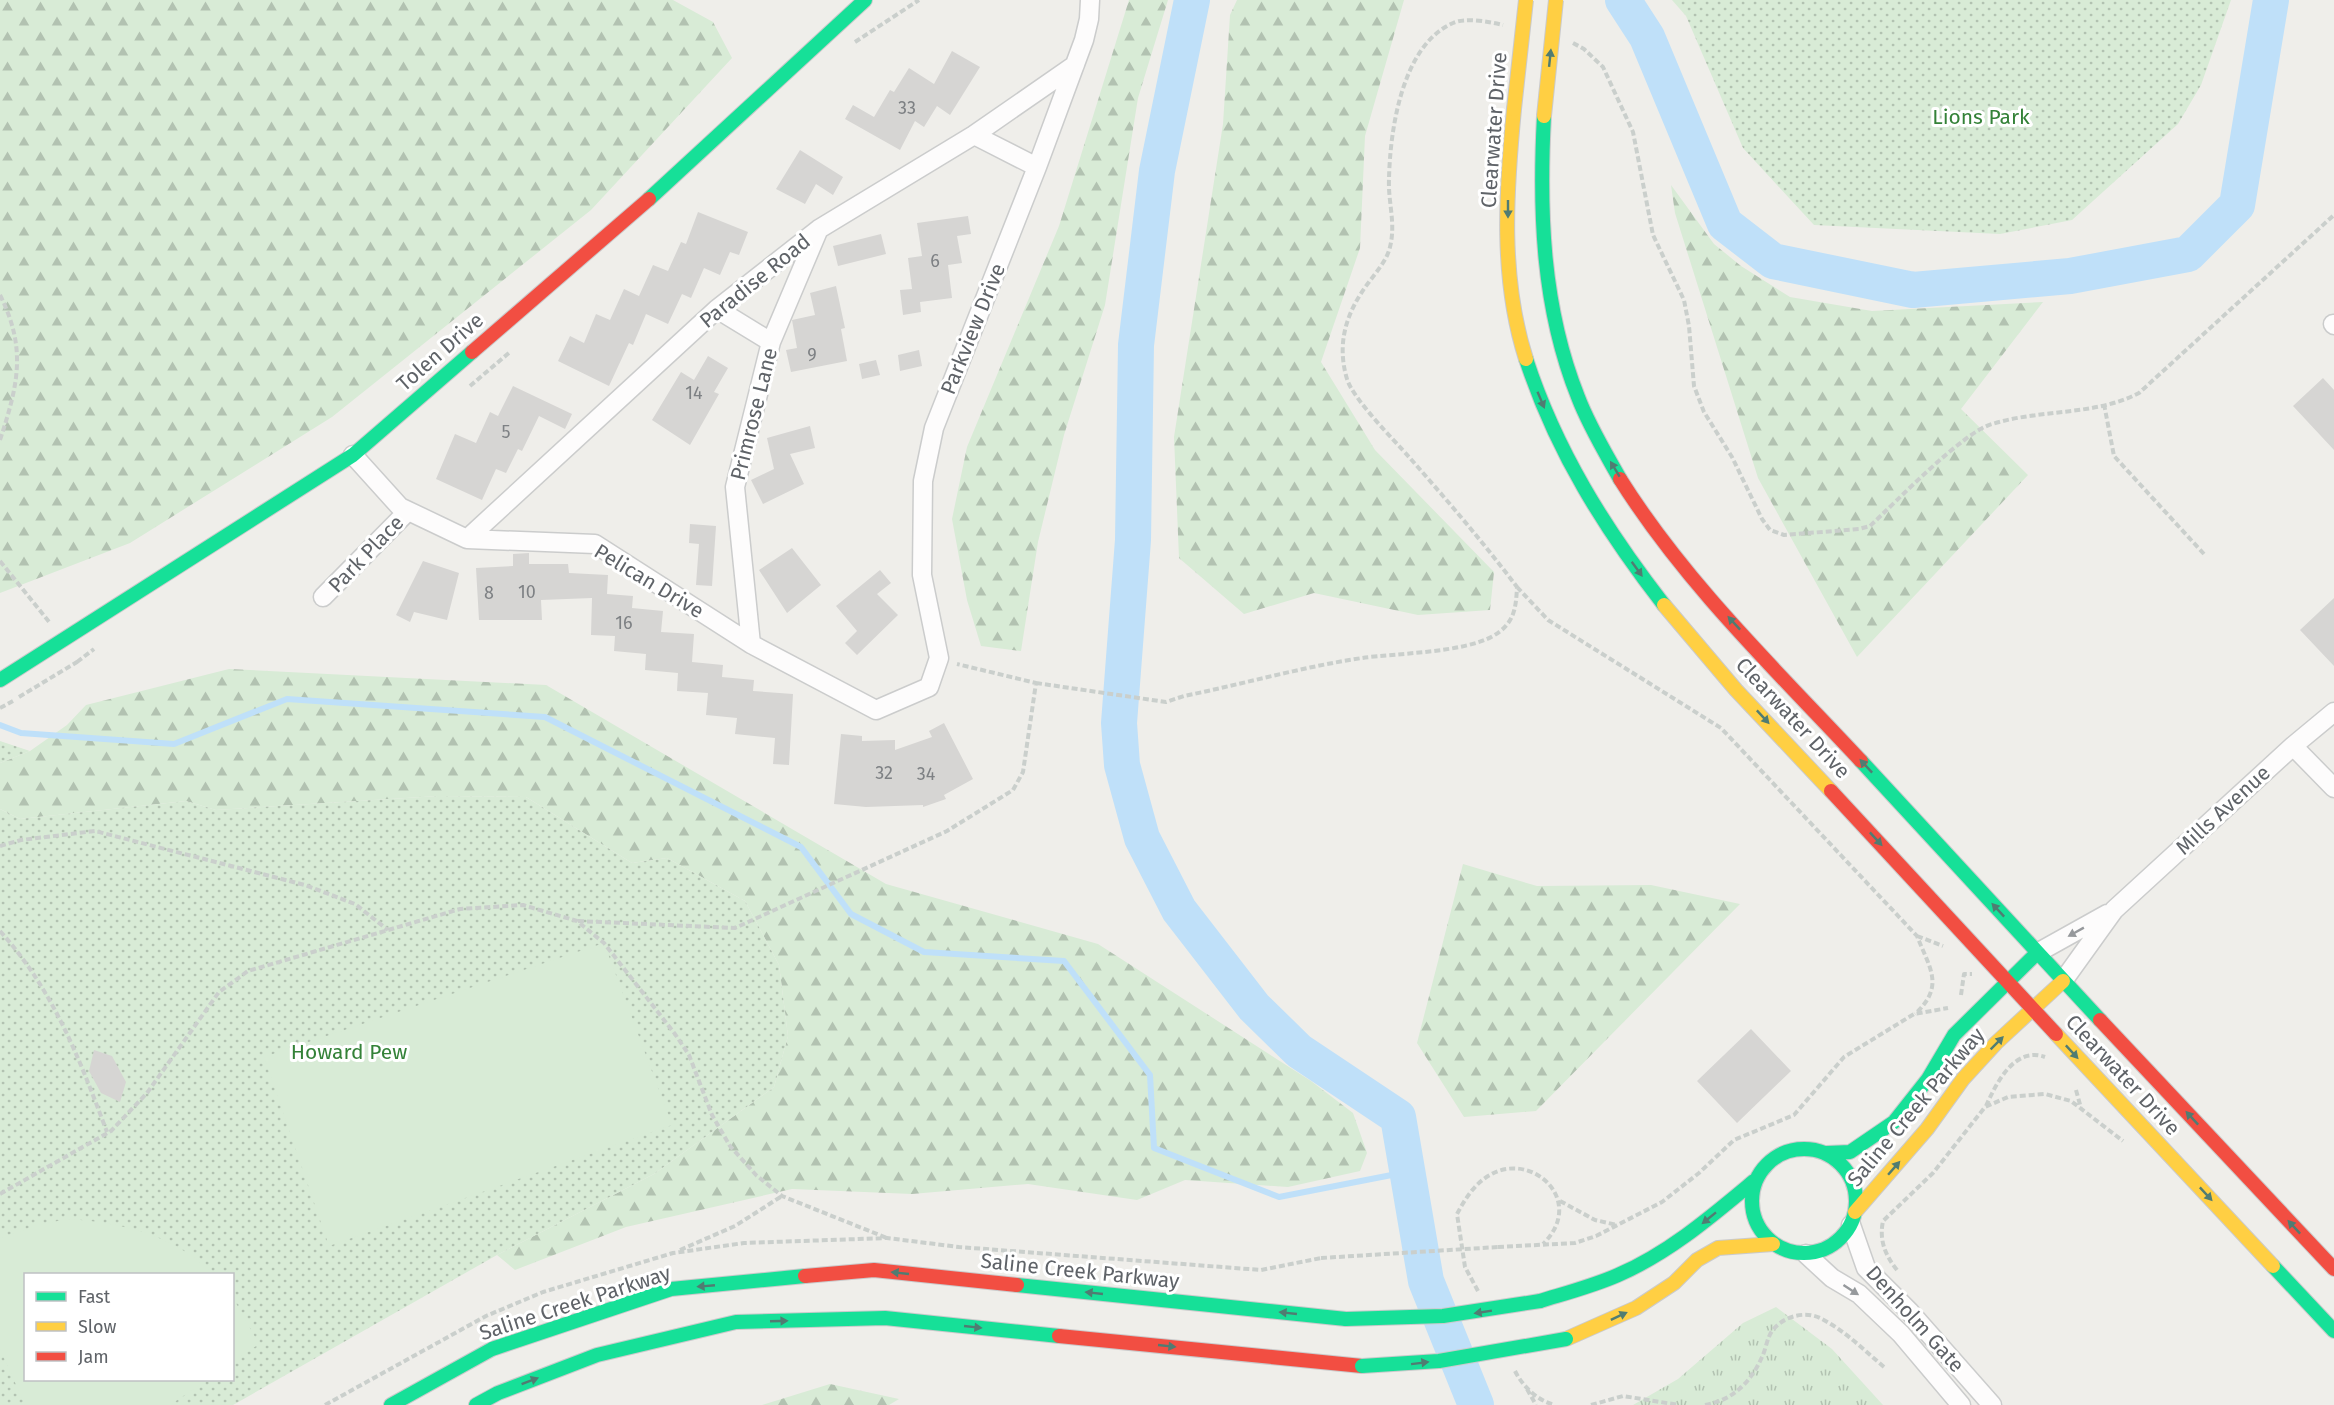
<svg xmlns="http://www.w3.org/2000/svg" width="2334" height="1405" font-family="'Fira Sans',sans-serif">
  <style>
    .grass { fill: url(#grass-tufts) }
    .forest { fill: url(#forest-firs) }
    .park { fill: url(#park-dots); fill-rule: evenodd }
    .pitch { fill: #d8ebd6 }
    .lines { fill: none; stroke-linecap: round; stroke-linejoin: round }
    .stream { stroke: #bfe0f9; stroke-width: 6 }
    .river { stroke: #bfe0f9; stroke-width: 36 }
    .building { fill: #d6d5d3 }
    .street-casing { stroke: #cbcccc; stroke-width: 21 }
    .fast-casing { stroke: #cacacb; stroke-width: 16 }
    .slow-casing { stroke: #cacacb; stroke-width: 16 }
    .jam-casing { stroke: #cacacb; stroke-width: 16 }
    .path { stroke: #cacfcc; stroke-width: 4; stroke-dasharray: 6 3; stroke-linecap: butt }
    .street { stroke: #fdfcfc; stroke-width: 18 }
    .fast { stroke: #16e098; stroke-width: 14 }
    .slow { stroke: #ffcf43; stroke-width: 14 }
    .jam { stroke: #f24e42; stroke-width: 14 }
    .fast-bridge-casing { stroke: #cacacb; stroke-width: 16; stroke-linecap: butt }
    .slow-bridge-casing { stroke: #cacacb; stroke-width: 16; stroke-linecap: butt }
    .path-bridge { stroke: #cacfcc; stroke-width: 4; stroke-dasharray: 6 3; stroke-linecap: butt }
    .fast-bridge { stroke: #16e098; stroke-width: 14 }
    .slow-bridge { stroke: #ffcf43; stroke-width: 14 }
    .oneway { fill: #507c72 }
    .oneway2 { fill: #96999c }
    .labels { text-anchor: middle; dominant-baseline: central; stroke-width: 6; stroke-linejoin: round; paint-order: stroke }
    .number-label { font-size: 18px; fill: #7e8184 }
    .park-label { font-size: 21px; fill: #348238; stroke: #fff }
    .street-label { font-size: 21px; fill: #5f6368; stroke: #fff }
  </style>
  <defs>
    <pattern id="grass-tufts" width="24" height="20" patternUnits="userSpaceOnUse" patternTransform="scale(1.5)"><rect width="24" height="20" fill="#d8ebd6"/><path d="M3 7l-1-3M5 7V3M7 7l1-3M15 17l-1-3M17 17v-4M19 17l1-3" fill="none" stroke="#b2c2b1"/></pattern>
    <pattern id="forest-firs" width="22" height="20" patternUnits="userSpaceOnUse" patternTransform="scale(1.5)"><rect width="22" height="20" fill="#d8ebd6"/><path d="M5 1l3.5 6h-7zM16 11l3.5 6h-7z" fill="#b2c2b1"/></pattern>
    <pattern id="park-dots" width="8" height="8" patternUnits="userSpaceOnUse" patternTransform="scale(1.5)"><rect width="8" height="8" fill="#d8ebd6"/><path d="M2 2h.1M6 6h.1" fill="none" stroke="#b2c2b1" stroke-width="1.8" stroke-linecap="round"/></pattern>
  </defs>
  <rect width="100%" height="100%" fill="#efeeea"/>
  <!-- grass -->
  <path class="grass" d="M1776 1307 1832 1349 1883 1405H1633L1678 1379 1743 1323Z"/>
  <!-- forest -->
  <path class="forest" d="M0 0H673L713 22 732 58 591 210 332 417 130 543 0 593Z
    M1129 0H1168L1138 98 1105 305 1064 435 1038 542 1021 651 981 646 967 600 952 519 967 447 1059 226Z
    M1237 0H1404L1365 136 1360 248 1321 362 1375 450 1494 572 1490 610 1418 615 1314 593 1244 614 1179 558 1174 437 1223 124 1230 15Z
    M1671 185 1714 244 1741 266 1790 297 1872 311 2043 302 1961 409 2028 475 1857 657 1758 478 1675 213Z
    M229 669 546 685 886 884 1098 944 1311 1081 1353 1113 1367 1153 1360 1171 1288 1187 1185 1180 1137 1200 1028 1184 912 1194 792 1189 626 1227 515 1270 497 1255 654 1174 774 1087 788 1036 779 965 745 901 667 858 632 863 526 797 438 796 216 810 186 801 20 819 0 809V763L30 751 67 725 86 705Z
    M1463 864 1537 886 1651 885 1740 904 1536 1111 1464 1117 1417 1043Z
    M830 1384 899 1399 889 1405H762Z"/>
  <!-- park -->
  <path class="park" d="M1672 0H2231L2201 85 2178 124 2072 220 2000 234 1814 225 1743 148 1686 16Z
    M0 741 30 751 0 763Z
    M438 796 526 797 632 863 667 858 745 901 779 965 788 1036 774 1087 654 1174 497 1255 233 1405H0V809L20 819 186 801 216 810ZM26 1274H232V1380H26Z"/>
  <!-- pitch -->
  <path class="pitch" d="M604 943 672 1125 329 1246 264 1057Z
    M67 1219C120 1222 175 1235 213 1274H26V1380H207L170 1405H25L0 1349V1238L38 1225Z
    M232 1296 259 1344 233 1362H232Z"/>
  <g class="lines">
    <!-- stream -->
    <path class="stream" d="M0 725 21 733 174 744 287 699 545 717 801 847 851 914 924 952 1064 961 1150 1075 1154 1148 1279 1197 1407 1172"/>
    <!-- river -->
    <path class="river" d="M1192 0 1157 171 1136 345 1133 540 1119 723 1122 765 1142 838 1179 910 1254 1007 1299 1051 1398 1117 1426 1281 1476 1405
      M1623 0 1647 37 1725 224 1773 261 1913 290 2070 276 2188 254 2237 205 2271 0"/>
  </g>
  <!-- building -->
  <path class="building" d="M952 51 980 67 950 115 937 106 924 127 915 121 900 150 845 119 853 105 874 117 890 90 894 92 909 68 934 84Z
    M800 150 843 177 833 195 816 184 805 204 776 189Z
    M698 212 748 232 739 255 730 252 720 275 704 268 691 298 682 294 668 324 646 314 633 345 629 343 609 386 558 361 570 336 584 343 596 314 610 320 624 289 639 296 653 265 668 271 681 242 686 244Z
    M968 216 971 234 957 236 962 263 948 265 952 298 920 302 921 312 903 315 900 290 912 289 908 258 922 256 917 223Z
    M881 234 886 254 838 266 833 246Z
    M836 286 845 328 841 329 847 361 791 372 786 350 797 348 792 320 815 315 810 293Z
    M919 350 922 366 900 371 898 355Z
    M708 356 728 368 714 392 719 394 690 445 652 420 681 372 694 380Z
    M876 360 880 375 862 379 859 364Z
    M2323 378 2334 390V450L2293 406Z
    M513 386 572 414 565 429 539 416 522 451 518 449 506 473 496 469 482 500 436 479 455 434 476 443 490 412 498 416Z
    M810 426 815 448 790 454 804 484 763 504 751 480 774 469 767 438Z
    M690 524 716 526 712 586 696 585 699 544 689 543Z
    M792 548 821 585 787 613 759 570Z
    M529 553V564H568L569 573 608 575 607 594 633 596 632 608 663 611 661 632 694 634 692 662 723 665 722 677 754 680 753 691 793 694 789 765 773 764 775 738 735 734 737 718 706 715 708 693 677 691 678 673 645 670 646 654 614 651 615 636 591 635 592 598 541 600 542 620H479L476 568 513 566V554Z
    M423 561 459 573 447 620 414 612 410 622 396 615Z
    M880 570 891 583 877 594 898 615 857 655 845 643 857 631 836 606Z
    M2334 598V666L2300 630Z
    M944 723 973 779 944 795 946 799 923 807V805L866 807 834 804 841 734 862 736V741L895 740V750L932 737 929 731Z
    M1751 1029 1791 1071 1737 1123 1697 1081Z
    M94 1050 112 1056 126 1082 120 1102 101 1093 89 1071Z"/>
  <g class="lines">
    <!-- street casing -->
    <g class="street-casing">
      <path id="street" d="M974 135 1037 167
        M717 309 771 342
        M2333 324 2334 325
        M353 455 400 507 467 539 595 544 751 644 876 710 929 687 939 658 922 575 923 481 934 428 1037 167 1084 40 1089 19 1090 0
        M467 539 717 309 819 229 974 135 1075 65
        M323 597 408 511
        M751 644 735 487 771 342 818 231
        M2293 746 2334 788
        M2037 953 2107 914
        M2063 981 2114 910 2293 746 2334 712
        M1851 1225 1866 1268 1909 1311 1992 1405
        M1806 1254 1832 1278 1859 1294 1901 1334 1961 1405"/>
    </g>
    <!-- fast casing -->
    <g class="fast-casing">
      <path id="fast" d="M1544 116C1539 211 1542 307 1578 397 1589 426 1605 452 1620 479
        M649 199 865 0
        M1526 359C1556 451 1605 529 1664 605
        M0 680 353 455 472 352
        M1861 761 2100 1020
        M1752 1201a52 52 0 1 1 104 0a52 52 0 1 1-104 0Z
        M1827 1153 1850 1152 1894 1122 1928 1079 1954 1035 2037 953
        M2273 1266 2334 1331
        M1017 1285 1346 1319
        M1540 1301C1566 1293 1593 1286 1618 1275 1669 1253 1712 1216 1754 1181
        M391 1405 492 1349 671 1289 805 1276
        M476 1405 498 1393 597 1355 736 1322 885 1318 1059 1336"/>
    </g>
    <!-- slow casing -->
    <g class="slow-casing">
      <path id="slow" d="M1514 109C1506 192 1500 278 1526 359
        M1664 605 1736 690 1831 791
        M2056 1034 2273 1266
        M1855 1212 1927 1129 1963 1079 1996 1043 2063 981
        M1566 1339 1636 1308 1674 1283 1697 1260 1718 1248 1773 1244"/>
    </g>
    <!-- jam casing -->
    <g class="jam-casing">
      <path id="jam" d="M472 352 649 199
        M1620 479C1686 584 1777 671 1861 761
        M1831 791 2056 1034
        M2100 1020 2334 1269
        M805 1276 874 1270 1017 1285
        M1059 1336 1362 1366"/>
    </g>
    <!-- path -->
    <path class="path" d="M855 42 919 0
      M1573 43 1584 49 1603 67 1633 132 1653 235 1684 300 1689 326 1694 386 1704 412 1732 457 1762 519 1770 530 1784 535 1859 529 1870 526C1896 502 1963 432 1992 424 2040 409 2095 416 2139 393L2334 215
      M0 295C27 349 18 385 0 440
      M470 386 510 352
      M2104 404 2114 456 2204 554
      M0 561 50 623
      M1517 587 1548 620 1721 728 1917 936C1930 969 1945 986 1915 1014
      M77 662 94 649
      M1036 683 1166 702 1184 696C1243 684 1302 667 1362 658 1397 653 1463 653 1493 636 1514 624 1516 609 1517 587 1483 542 1446 499 1409 457 1394 440 1353 399 1347 379 1336 342 1347 311 1369 282 1377 271 1387 260 1390 247 1396 223 1388 203 1389 179 1390 130 1402 45 1453 23 1466 17 1490 22 1503 25
      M19 697 77 662 75 659
      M0 708 13 701
      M0 846 21 840 95 831 305 885 355 904 388 930
      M578 921 735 928 947 831 1013 790 1023 772 1036 683 957 664
      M0 931C54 991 79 1058 107 1132
      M1917 936 1943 946
      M1961 995 1964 974H1972
      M2076 1090 2081 1108
      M1986 1106C1996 1084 2014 1046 2045 1057
      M0 1194 111 1131 147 1093 219 992 248 971 460 909 523 905 577 921 604 943 675 1034 689 1055 712 1115 730 1146 756 1175 782 1196 887 1238
      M1560 1201 1595 1220 1617 1225
      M1498 1247 1575 1243 1596 1236 1662 1202 1699 1173 1734 1140 1794 1115 1844 1057 1914 1014 1948 1008
      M680 1250 735 1226 782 1196
      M1897 1270C1885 1255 1879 1240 1883 1221L1933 1173 1985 1107 2008 1097 2045 1094 2071 1101 2123 1141
      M1478 1291 1465 1267 1457 1214C1465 1199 1475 1183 1490 1175 1532 1150 1587 1201 1543 1244
      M1515 1371C1523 1387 1538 1401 1555 1405
      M1527 1389 1536 1405
      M325 1405 486 1316 543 1292 673 1253 744 1243 887 1238 959 1247 1261 1270 1321 1258
      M1591 1405 1623 1396 1679 1405
      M1705 1405C1733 1400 1751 1382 1762 1357 1766 1349 1767 1338 1772 1331 1783 1316 1806 1310 1822 1319 1845 1331 1864 1350 1884 1367"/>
    <!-- street -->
    <use href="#street" class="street"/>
    <!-- fast -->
    <use href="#fast" class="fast"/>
    <!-- slow -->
    <use href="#slow" class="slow"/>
    <!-- jam -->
    <use href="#jam" class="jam"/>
    <!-- fast-bridge casing -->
    <g class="fast-bridge-casing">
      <path id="fast-bridge" d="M1346 1319 1443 1316 1540 1301
        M1362 1366 1439 1361 1566 1339"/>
    </g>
    <!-- slow-bridge casing -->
    <g class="slow-bridge-casing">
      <path id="slow-bridge" d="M1514 109 1526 0
        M1544 116 1556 0"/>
    </g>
    <!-- path-bridge -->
    <path class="path-bridge" d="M1321 1258 1498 1247"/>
    <!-- fast-bridge -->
    <use href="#fast-bridge" class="fast-bridge"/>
    <!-- slow-bridge -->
    <use href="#slow-bridge" class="slow-bridge"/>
  </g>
  <!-- one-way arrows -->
  <defs><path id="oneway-solid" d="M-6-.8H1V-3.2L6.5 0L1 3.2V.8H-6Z" transform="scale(1.5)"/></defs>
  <g class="oneway">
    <use href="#oneway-solid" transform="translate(1550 58) rotate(-84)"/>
    <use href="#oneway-solid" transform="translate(1508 209) rotate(90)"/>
    <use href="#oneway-solid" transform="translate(1541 400) rotate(67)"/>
    <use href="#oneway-solid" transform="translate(1615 469) rotate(-121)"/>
    <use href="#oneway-solid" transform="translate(1637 569) rotate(54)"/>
    <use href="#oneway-solid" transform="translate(1734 623) rotate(-133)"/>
    <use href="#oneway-solid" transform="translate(1763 717) rotate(47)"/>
    <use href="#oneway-solid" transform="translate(1866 766) rotate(-133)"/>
    <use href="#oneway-solid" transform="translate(1876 839) rotate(47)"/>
    <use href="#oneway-solid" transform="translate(1998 910) rotate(-133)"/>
    <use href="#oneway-solid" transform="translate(1997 1043) rotate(-45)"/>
    <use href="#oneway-solid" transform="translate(2072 1052) rotate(47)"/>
    <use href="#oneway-solid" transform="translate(2192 1118) rotate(-133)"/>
    <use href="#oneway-solid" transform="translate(1894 1168) rotate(-49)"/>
    <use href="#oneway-solid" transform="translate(2206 1194) rotate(47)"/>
    <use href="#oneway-solid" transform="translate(1709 1218) rotate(141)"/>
    <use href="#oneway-solid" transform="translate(2294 1227) rotate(-133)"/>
    <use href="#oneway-solid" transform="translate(900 1273) rotate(-174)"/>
    <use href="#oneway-solid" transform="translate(706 1286) rotate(175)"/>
    <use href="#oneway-solid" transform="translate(1094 1293) rotate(-174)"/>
    <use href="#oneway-solid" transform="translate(1483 1312) rotate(171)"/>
    <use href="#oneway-solid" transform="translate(1288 1313) rotate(-174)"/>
    <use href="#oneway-solid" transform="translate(1619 1316) rotate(-25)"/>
    <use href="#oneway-solid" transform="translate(779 1321) rotate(-2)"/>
    <use href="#oneway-solid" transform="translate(973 1327) rotate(6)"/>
    <use href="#oneway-solid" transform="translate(1167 1346) rotate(6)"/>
    <use href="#oneway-solid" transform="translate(1420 1363) rotate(-7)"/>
    <use href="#oneway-solid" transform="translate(530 1381) rotate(-21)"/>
  </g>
  <g class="oneway2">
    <use href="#oneway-solid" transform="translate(2076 932) rotate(151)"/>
    <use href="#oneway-solid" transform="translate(1851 1290) rotate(33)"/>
  </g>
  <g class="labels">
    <!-- number labels -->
    <g class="number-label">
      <text x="907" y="108">33</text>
      <text x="935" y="261">6</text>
      <text x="812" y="355">9</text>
      <text x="694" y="393">14</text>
      <text x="506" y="432">5</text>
      <text x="527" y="592">10</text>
      <text x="489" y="593">8</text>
      <text x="624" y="623">16</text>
      <text x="884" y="773">32</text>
      <text x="926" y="774">34</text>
    </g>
    <!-- park labels -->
    <g class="park-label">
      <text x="1981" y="117">Lions Park</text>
      <text x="349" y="1052">Howard Pew</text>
    </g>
    <!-- street labels -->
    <g class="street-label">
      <text transform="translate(1494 130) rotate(-86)">Clearwater Drive</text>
      <text transform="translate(755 281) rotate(-39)">Paradise Road</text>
      <text transform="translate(973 329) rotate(-68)">Parkview Drive</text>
      <text transform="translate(440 352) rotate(-41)">Tolen Drive</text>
      <text transform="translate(754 414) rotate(-76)">Primrose Lane</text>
      <text transform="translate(366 554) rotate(-46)">Park Place</text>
      <text transform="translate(649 581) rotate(31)">Pelican Drive</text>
      <text transform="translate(1793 718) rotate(47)">Clearwater Drive</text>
      <text transform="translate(2223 810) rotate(-43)">Mills Avenue</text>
      <text transform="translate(2123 1075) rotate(47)">Clearwater Drive</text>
      <text transform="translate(1916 1107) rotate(-50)">Saline Creek Parkway</text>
      <text transform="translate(1080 1271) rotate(6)">Saline Creek Parkway</text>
      <text transform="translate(575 1303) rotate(-18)">Saline Creek Parkway</text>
      <text transform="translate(1915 1319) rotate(48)">Denholm Gate</text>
    </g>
  </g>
  <!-- legend -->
  <rect x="24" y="1273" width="210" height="108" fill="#ffffff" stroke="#bfc1c3" stroke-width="1.5"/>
  <rect x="36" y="1292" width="30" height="9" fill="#16e098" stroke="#bfc1c3" stroke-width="1.5"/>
  <text x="78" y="1303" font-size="18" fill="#5f6368">Fast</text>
  <rect x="36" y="1322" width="30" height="9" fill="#ffcf43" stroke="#bfc1c3" stroke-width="1.5"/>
  <text x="78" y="1333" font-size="18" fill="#5f6368">Slow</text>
  <rect x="36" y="1352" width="30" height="9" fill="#f24e42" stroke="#bfc1c3" stroke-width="1.5"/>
  <text x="78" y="1363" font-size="18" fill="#5f6368">Jam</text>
</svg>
